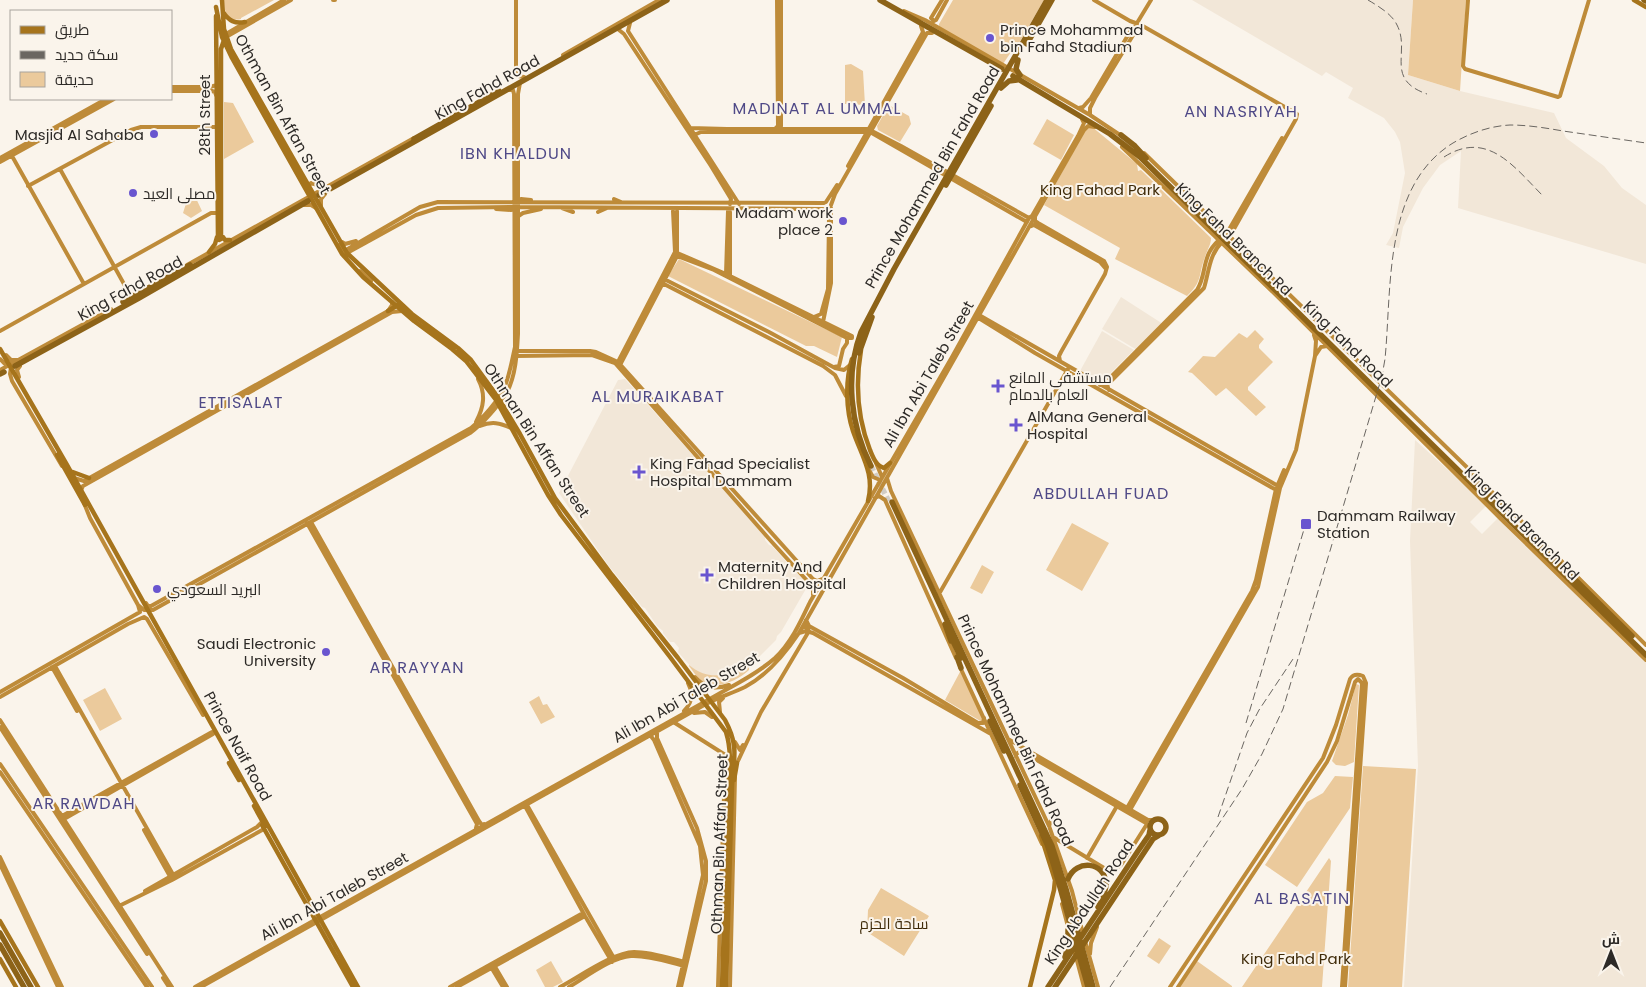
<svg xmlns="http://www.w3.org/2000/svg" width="1646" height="987" font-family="Poppins,Cairo,sans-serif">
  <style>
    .built { fill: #f2e7d8 }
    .green { fill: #ebca9c }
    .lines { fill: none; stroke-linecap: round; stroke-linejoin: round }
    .highway-tunnel { stroke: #d1ccc4; stroke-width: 5.5; stroke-dasharray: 5.5 3; stroke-linecap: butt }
    .secondary { stroke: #be8b39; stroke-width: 4 }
    .primary { stroke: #a6741c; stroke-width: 4.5 }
    .highway { stroke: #8d6318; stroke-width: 5.5 }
    .rail { stroke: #6a6661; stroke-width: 1; stroke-dasharray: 8 4; stroke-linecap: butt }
    .poi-dot { fill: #6955cf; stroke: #faf4eb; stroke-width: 2 }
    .labels { text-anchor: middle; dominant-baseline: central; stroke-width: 4; stroke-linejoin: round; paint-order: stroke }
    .poi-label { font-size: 15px; fill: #2d2a27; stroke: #faf4eb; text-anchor: start }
    .street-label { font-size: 15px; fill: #2d2a27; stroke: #faf4eb }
    .park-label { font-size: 15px; fill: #3f2b09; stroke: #faf4eb }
    .neighbourhood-label { font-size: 16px; letter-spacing: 1px; fill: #4f4987; stroke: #faf4eb }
  </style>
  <rect width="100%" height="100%" fill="#faf4eb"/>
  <!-- built -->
  <path class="built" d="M1192 0H1413L1408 75 1460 91 1554 113 1566 138 1604 166 1622 188 1646 205V264L1458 208 1461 151 1440 165 1423 188 1403 227 1399 248 1386 245 1393 233 1405 173 1400 142 1395 132 1384 118 1348 98 1353 88 1326 72 1322 76Z
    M1121 297 1163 324 1137 350 1102 329Z
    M1102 331 1134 350 1102 382 1080 371Z
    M625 379 765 536V540L769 545 772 546 807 584V587L781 632 777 636 776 640 756 660H754L747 666 733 673 711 676 698 672 691 667 678 652 679 648 674 642H670L663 633V631L657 626 645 608 642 607 608 565 559 493 618 380Z
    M1415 440 1487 505 1470 522 1482 534 1498 518 1646 661V987H1404L1418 766 1410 541Z"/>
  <!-- green -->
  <path class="green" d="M224 0H274L241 18V19C227 22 224 11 224 0Z
    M953 0H1044L1015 50 1013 49 1003 64 939 28V24Z
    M1413 0H1466L1460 91 1408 75Z
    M851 64 863 71 865 105 845 104V65Z
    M224 102 233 103 254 142 224 159Z
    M889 105 909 116 911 124 900 142 878 130 877 126Z
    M1047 119 1074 135 1061 160 1033 144Z
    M1091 126 1137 164 1138 171 1141 170 1211 238C1211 245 1207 250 1205 257 1198 275 1203 281 1187 296L1115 259 1120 248 1044 205 1087 127Z
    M193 192 202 211 191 218 183 213 189 194Z
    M679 259 842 337 837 357 814 346H806L668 276Z
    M1255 330 1264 339 1259 345V348L1273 362 1248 387V390L1266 407 1256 416 1226 388 1216 396 1192 373 1188 372 1203 356 1215 357 1239 333 1247 338Z
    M1072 523 1109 543 1082 591 1046 570Z
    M982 565 994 572 982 594 970 588Z
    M689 665C708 681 727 676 747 666H749V670C738 680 717 691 702 681 697 678 693 671 689 666Z
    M961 670 984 719 982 722 945 700Z
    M1356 684 1359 685 1354 762 1345 766 1336 765 1332 761 1348 715Z
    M105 688 122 719 100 731 83 700Z
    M539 696 543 705 547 704 555 717 541 724 529 702Z
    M1363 766 1416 769 1402 987H1348Z
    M1335 776 1353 777 1350 808 1297 887 1265 865 1307 802 1323 793Z
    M1329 858 1331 861 1322 987H1242Z
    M881 888 929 916 904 956 867 932 868 910Z
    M1159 938 1171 946 1159 964 1147 956Z
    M551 961 563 982 553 987H545L536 970Z
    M1197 961 1232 986V987H1179Z"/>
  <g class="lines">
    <!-- highway-tunnel -->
    <path class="highway-tunnel" d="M871 466 890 504"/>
    <!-- secondary -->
    <path class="secondary" d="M333 0H335
      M516 0V72L518 76 524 77
      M942 0 931 18 934 21 936 20 947 0
      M1094 0 1130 21 1141 25 1297 114 1296 119 1230 236
      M1468 0 1463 66 1465 69 1558 97 1560 96 1589 0
      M904 11 925 20 1031 81 1090 115 1123 137
      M630 23 628 31 739 204
      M619 30 624 34 711 166 731 199 730 204
      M226 34 284 0
      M226 37 291 0
      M563 55 659 0
      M171 87H210L217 85
      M171 91H212L215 92 216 95
      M1079 108 1083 107 1091 98 1131 30 1134 28 1151 0
      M1090 115V108L1095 98 1135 32 1134 28
      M690 128 727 129H868L901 146 1029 218
      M775 129 778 126 777 0
      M779 131 781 126V0
      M694 135 701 132H870L1027 222
      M1122 147 1276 295 1501 519 1646 660
      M1144 153 1480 480 1646 645
      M12 156 84 284
      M0 158 106 99
      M0 162 114 99
      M848 166 923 32 921 26
      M60 169 129 293 134 295
      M309 185 311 183 324 187
      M28 186 131 130 141 127H217
      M521 199 531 200
      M614 199 621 202
      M826 202 837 185
      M304 205H311L316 208
      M831 205 835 194 927 33H932
      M321 206V199L325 194
      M562 208 573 212
      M496 209 511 210
      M598 212 607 208
      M517 217 523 213 541 209
      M1035 217V221L1038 223 1104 261 1107 267 1105 274 1061 352 1059 356 1060 361
      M1029 227 1034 225 1100 262 1106 269
      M342 242 345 244 356 241
      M339 245 344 253H347L416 215 438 208 518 207 823 209
      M345 252 346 250 420 207 438 202 824 203
      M675 252 726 274 852 336V338H847L714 270 677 256
      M187 265 414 138
      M360 271 371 281
      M726 274 728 211
      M730 276V212
      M664 279 769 332 835 368 844 370 850 365
      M662 283 823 366 835 375 846 396
      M979 315 1278 486
      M814 317 821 314 828 289 829 218 825 210
      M977 317 1035 353 1278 491
      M823 322 831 283V208
      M0 331 211 213H217
      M1314 335 1316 341 1315 356 1321 347 1327 346
      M517 351H590L596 352 618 362 813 579 817 581 822 579
      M6 355 11 360H17
      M516 356 592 355 615 363 771 541 811 585 813 590V595
      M0 359 7 366
      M619 360 675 252 673 211
      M620 365 677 256V211
      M11 367 10 374 12 381 62 466
      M834 367 839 366 843 349 847 343V338
      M0 370 111 309
      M19 377 17 370 20 366
      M1100 385H1103L1197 290C1205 278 1203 263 1210 251 1214 243 1221 238 1227 233L1282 138
      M1109 390 1107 385 1204 288C1209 272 1209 255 1222 242
      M476 422C484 407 486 394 478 379
      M480 426C492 421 500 423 511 428
      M876 463 882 477
      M869 470 873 477 880 480
      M74 478 84 481 388 311 392 305V302
      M887 478 891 491 1049 826 1072 891 1083 934
      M81 490 83 486 392 312 402 311
      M875 498 879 496 885 500 956 658
      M311 522 479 821 482 825 484 824
      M307 523 477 824 476 828
      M939 594 1068 369
      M146 603 148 606H151L471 428C482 419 500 399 505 386 510 373 512 360 515 347L514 94 513 90H508
      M138 605 144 610H153L470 433C483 424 499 405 507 392 516 375 517 352 518 334V94L520 83
      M806 620 809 626 903 678 978 723H983L984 718
      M799 633 806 631 813 633 991 734
      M55 666 175 878
      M52 667 77 711
      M960 667 1042 844
      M695 677C705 688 715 690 729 685
      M0 692 140 612 138 605 90 518 84 503
      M0 697 128 624 144 617 147 619 203 715
      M684 711C692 703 694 694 688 683
      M720 712 719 702 723 698
      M694 713 705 712 712 717
      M0 720 172 987
      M675 723 727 756 730 761
      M0 727 147 954
      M657 732V738L697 828 706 861V881L681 987
      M650 735 654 740 700 846 703 875 678 987
      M1008 739 1148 820H1154
      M735 742 740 750 743 745
      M1016 757V754L1021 751 1146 823 1150 827
      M738 761 761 712 809 631 805 626H809
      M0 764 152 987
      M0 772 147 987
      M527 805 615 960
      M525 806 585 916 612 962
      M1127 808 1252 591 1256 580 1276 489 1284 470
      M1130 810 1258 587 1280 488 1296 450 1315 356
      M62 816 212 732
      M64 819 213 734
      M1049 826 1052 818
      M144 830 172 880
      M1053 837 1109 871H1113L1121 865 1147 824
      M0 857 62 987
      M1087 858 1117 806
      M0 864 58 987
      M145 891 257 827 261 823
      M1062 904 1084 987
      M119 906 172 880 264 829
      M1085 941 1098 987
      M1090 954 1091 943 1097 927
      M494 965 507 987
      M491 967 503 987
      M163 978 169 987
      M195 987 708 700C730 687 756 675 775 658 791 643 801 621 810 602L952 357 1029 218 1032 216 1078 136 1084 123 1082 119
      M201 987 706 704C718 698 732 693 745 687 768 675 785 654 799 633L1084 130 1088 126 1095 127
      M450 987 583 913
      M457 987 585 916
      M560 987C579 977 614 952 634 952 651 952 669 958 685 962
      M569 987C586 977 612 957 631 956 649 955 668 962 685 966
      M718 987 724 795 727 783
      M730 987 735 777
      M1170 987 1323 758 1336 725 1350 679C1353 674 1358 674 1363 676L1366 683 1345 987
      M1178 987 1327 762 1337 741 1355 682 1358 679 1362 683 1342 987"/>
    <!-- primary -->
    <path class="primary" d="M222 0 224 29 231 49 347 253 412 314 458 348 471 360 498 397 520 434 555 498 612 575 678 658 725 720C740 748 733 758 732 787L726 987
      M1634 0 1646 7
      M216 7 222 37 232 58 342 254 363 277 414 321 452 349 466 361 496 400 548 495 561 515 670 657 726 732C734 758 727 778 727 804 726 865 724 926 722 987
      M223 12C229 21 235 24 245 22
      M216 16 218 239 219 240 221 239V49L224 40
      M223 237 225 240H230
      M209 252 215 244 217 237
      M388 311 398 305
      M0 349 67 465 358 987
      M861 350C855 385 857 417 870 450 873 457 876 466 884 468L890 463
      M852 359C845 381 846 410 853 431 862 457 875 474 868 501
      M57 455 85 505
      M70 471 89 478
      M229 763 239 780
      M734 780 737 763
      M254 806 265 826
      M262 825 353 987
      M0 921 38 987
      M0 959 16 987
      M1030 987 1054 890 1055 880 1041 836"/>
    <!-- highway -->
    <path class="highway" d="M880 0 1002 69
      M1644 0 1646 1
      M1027 44 1052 0
      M1018 60 1016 69 1020 75
      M1013 76 1110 134 1140 157 1646 655
      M1001 88 1009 81 1017 80
      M1121 135 1135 146 1146 158
      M414 139 499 91
      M946 185 991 106
      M319 195 667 0
      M123 302 190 265
      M859 353 872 317
      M15 366 139 298 308 201
      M0 374 4 372
      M871 466C850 425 845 375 861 332L894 269 1047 0
      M1471 477 1502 508
      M892 502 1052 846 1066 889 1093 987
      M1530 535 1632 636
      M945 624 951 641
      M951 637 961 658
      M957 657 961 668
      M990 721 1004 751
      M1020 785 1047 844 1054 866 1088 987
      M1150 827a8 8 0 1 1 16 0a8 8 0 1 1-16 0Z
      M1068 879C1076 859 1105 861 1106 884 1106 893 1101 899 1098 907
      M0 933 31 987
      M0 945 24 987
      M1065 957 1068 946V930
      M1048 987 1138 851 1149 835 1150 830
      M1055 987 1153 839 1158 836"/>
    <!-- rail -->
    <path class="rail" d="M1368 0C1378 6 1392 14 1397 25 1411 52 1384 79 1427 94
      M1444 157C1488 129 1515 168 1544 197
      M1246 723 1305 526
      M1218 817 1247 733 1259 710 1295 656
      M1110 987 1242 789 1262 754 1283 709 1382 376 1385 359C1392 288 1383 186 1453 143 1470 133 1490 126 1510 125 1528 125 1546 128 1563 131 1591 135 1618 139 1646 143"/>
  </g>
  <!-- markers -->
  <g class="poi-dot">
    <circle cx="990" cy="38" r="5"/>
    <circle cx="154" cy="134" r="5"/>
    <circle cx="133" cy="193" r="5"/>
    <circle cx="843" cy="221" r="5"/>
    <path d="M995.5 378.5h5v5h5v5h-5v5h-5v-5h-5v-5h5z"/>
    <path d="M1013.5 417.5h5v5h5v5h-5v5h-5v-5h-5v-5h5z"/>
    <path d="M636.5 464.5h5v5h5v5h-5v5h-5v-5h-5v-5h5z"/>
    <rect x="1300" y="518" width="12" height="12" rx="2.5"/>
    <path d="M704.5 567.5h5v5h5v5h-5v5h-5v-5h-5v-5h5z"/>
    <circle cx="157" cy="589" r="5"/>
    <circle cx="326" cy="652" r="5"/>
  </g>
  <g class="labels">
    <!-- poi labels -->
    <g class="poi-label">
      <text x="1000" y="29">Prince Mohammad<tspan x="1000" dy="17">bin Fahd Stadium</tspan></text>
      <text x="144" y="134" text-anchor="end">Masjid Al Sahaba</text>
      <text x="143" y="193">مصلى العيد</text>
      <text x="833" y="212" text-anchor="end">Madam work<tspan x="833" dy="17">place 2</tspan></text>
      <text x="1009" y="377">مستشفى المانع<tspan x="1009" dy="17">العام بالدمام</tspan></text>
      <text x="1027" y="416">AlMana General<tspan x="1027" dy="17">Hospital</tspan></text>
      <text x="650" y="463">King Fahad Specialist<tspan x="650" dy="17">Hospital Dammam</tspan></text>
      <text x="1317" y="515">Dammam Railway<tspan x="1317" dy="17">Station</tspan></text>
      <text x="718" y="566">Maternity And<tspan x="718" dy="17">Children Hospital</tspan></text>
      <text x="167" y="589">البريد السعودي</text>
      <text x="316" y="643" text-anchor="end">Saudi Electronic<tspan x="316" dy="17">University</tspan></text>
    </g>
    <!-- street labels -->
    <g class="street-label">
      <text transform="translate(487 87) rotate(-29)">King Fahd Road</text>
      <text transform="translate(283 114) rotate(61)">Othman Bin Affan Street</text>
      <text transform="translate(204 115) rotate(-90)">28th Street</text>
      <text transform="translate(932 177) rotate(-60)">Prince Mohammed Bin Fahd Road</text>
      <text transform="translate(1234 239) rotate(44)">King Fahd Branch Rd</text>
      <text transform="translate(130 288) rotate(-29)">King Fahd Road</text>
      <text transform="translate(1348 344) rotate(44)">King Fahd Road</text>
      <text transform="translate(928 374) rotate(-60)">Ali Ibn Abi Taleb Street</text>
      <text transform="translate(537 440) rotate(57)">Othman Bin Affan Street</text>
      <text transform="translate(1522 523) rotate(45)">King Fahd Branch Rd</text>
      <text transform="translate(686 697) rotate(-30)">Ali Ibn Abi Taleb Street</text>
      <text transform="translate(1016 730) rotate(65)">Prince Mohammed Bin Fahd Road</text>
      <text transform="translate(238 746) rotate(61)">Prince Naif Road</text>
      <text transform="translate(719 844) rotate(-88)">Othman Bin Affan Street</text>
      <text transform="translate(334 896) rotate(-29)">Ali Ibn Abi Taleb Street</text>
      <text transform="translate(1089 902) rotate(-56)">King Abdullah Road</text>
    </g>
    <!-- park labels -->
    <g class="park-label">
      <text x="1100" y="189">King Fahad Park</text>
      <text x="894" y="923">ساحة الحزم</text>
      <text x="1296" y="958">King Fahd Park</text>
    </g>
    <!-- neighbourhood labels -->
    <g class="neighbourhood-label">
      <text x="817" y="108">MADINAT AL UMMAL</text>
      <text x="1241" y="111">AN NASRIYAH</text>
      <text x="516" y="153">IBN KHALDUN</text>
      <text x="658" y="396">AL MURAIKABAT</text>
      <text x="241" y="402">ETTISALAT</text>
      <text x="1101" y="493">ABDULLAH FUAD</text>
      <text x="417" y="667">AR RAYYAN</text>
      <text x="84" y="803">AR RAWDAH</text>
      <text x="1302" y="898">AL BASATIN</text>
    </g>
  </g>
  <!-- legend -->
  <rect x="10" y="10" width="162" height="90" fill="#faf4eb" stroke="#a8a39d"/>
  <rect x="20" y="26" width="25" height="8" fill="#a6741c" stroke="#a8a39d"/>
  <text x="55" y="35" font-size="15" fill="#2d2a27">طريق</text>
  <rect x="20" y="51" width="25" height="8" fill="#6a6661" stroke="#a8a39d"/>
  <text x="55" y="60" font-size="15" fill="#2d2a27">سكة حديد</text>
  <rect x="20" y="72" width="25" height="15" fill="#ebca9c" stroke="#a8a39d"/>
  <text x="55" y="85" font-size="15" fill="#2d2a27">حديقة</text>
  <!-- north arrow -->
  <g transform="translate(1611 952)" stroke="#faf4eb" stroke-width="4" paint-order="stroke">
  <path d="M0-4L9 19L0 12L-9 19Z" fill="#2d2a27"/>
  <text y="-8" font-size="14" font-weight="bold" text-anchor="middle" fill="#2d2a27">ش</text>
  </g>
</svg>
